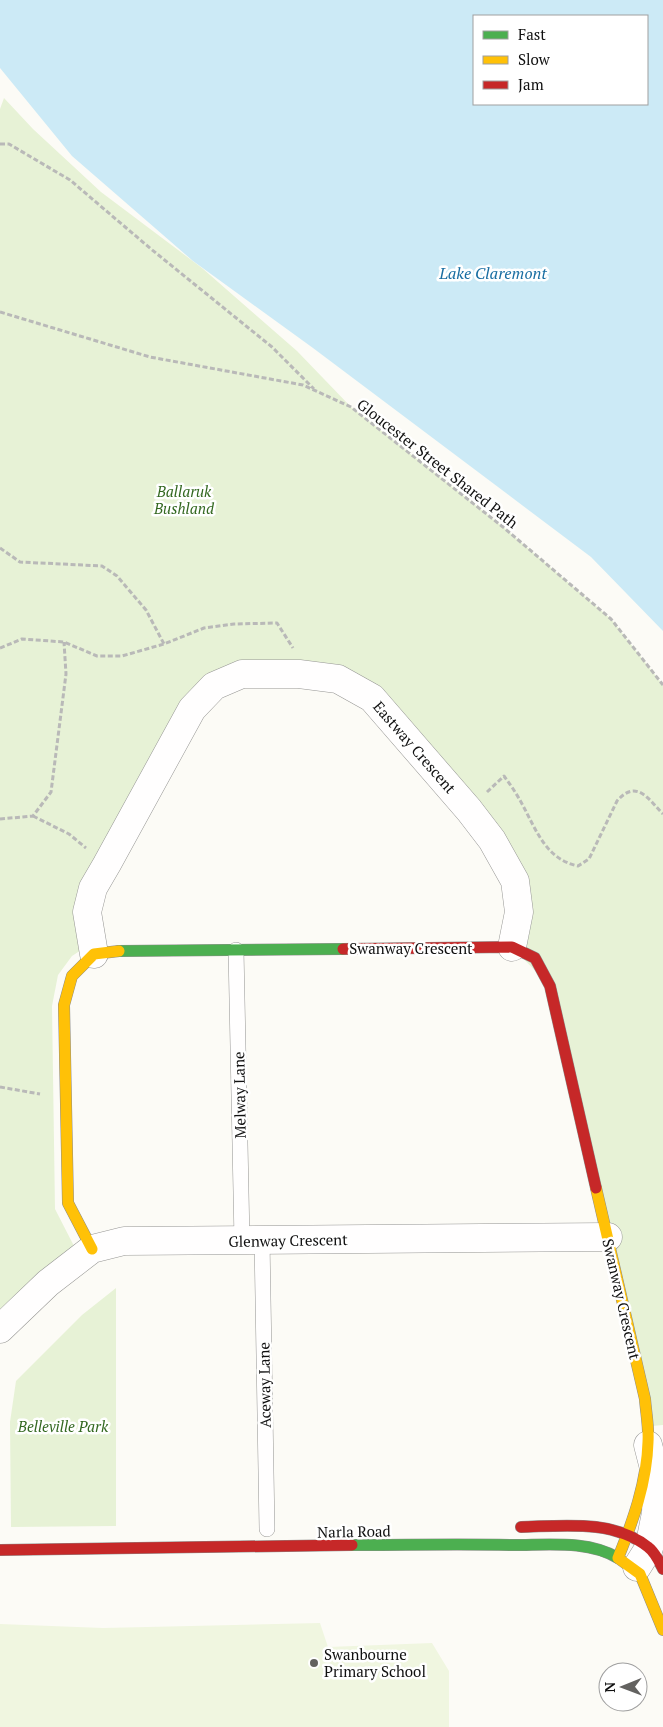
<svg xmlns="http://www.w3.org/2000/svg" width="663" height="1727" font-family="'PT Serif',serif">
  <style>
    .green { fill: #e7f2d6 }
    .pitch { fill: #f0f6e0 }
    .water { fill: #cceaf6; fill-rule: evenodd }
    .lines { fill: none; stroke-linecap: round; stroke-linejoin: round }
    .lane-casing { stroke: #969694; stroke-width: 16 }
    .street-casing { stroke: #969694; stroke-width: 29 }
    .fast-casing { stroke: #8d8c8a; stroke-width: 12 }
    .slow-casing { stroke: #8d8c8a; stroke-width: 12 }
    .jam-casing { stroke: #8d8c8a; stroke-width: 12 }
    .path { stroke: #b9b9b8; stroke-width: 3; stroke-dasharray: 5 2.5; stroke-linecap: butt }
    .lane { stroke: #fffefe; stroke-width: 15 }
    .street { stroke: #fffefe; stroke-width: 28 }
    .fast { stroke: #4caf50; stroke-width: 11 }
    .slow { stroke: #ffc107; stroke-width: 11 }
    .jam { stroke: #c62828; stroke-width: 11 }
    .poi-dot { fill: #636260; stroke: #fff; stroke-width: 2 }
    .labels { text-anchor: middle; dominant-baseline: central; stroke-width: 5; stroke-linejoin: round; paint-order: stroke }
    .street-label { font-size: 15px; fill: #101010; stroke: #fff }
    .park-label { font-size: 15px; font-style: italic; fill: #336820; stroke: #fff }
    .poi-label { font-size: 15px; fill: #101010; stroke: #fff; text-anchor: start }
    .water-label { font-size: 16px; font-style: italic; fill: #196ea2; stroke: #fff }
  </style>
  <rect width="100%" height="100%" fill="#fcfbf6"/>
  <!-- green -->
  <path class="green" d="M4 98 33 129 101 192 202 268 297 351 351 407 503 527 611 619 663 685V1425L652 1426 550 986 512 947 515 881 338 679 214 686 91 894 92 943 72 956 58 975 52 1006 55 1209 75 1248 0 1309V109Z
    M116 1288V1526L11 1527 10 1422 16 1381 82 1315Z"/>
  <!-- pitch -->
  <path class="pitch" d="M320 1623 328 1647 432 1643 449 1671V1727H0V1624L103 1628Z"/>
  <!-- water -->
  <path class="water" d="M0 0H663V631L591 557 313 348 193 261 72 156 0 68ZM474 16H647V104H474Z"/>
  <g class="lines">
    <!-- lane casing -->
    <g class="lane-casing">
      <path id="lane" d="M236 950 242 1240
        M262 1240 267 1529"/>
    </g>
    <!-- street casing -->
    <g class="street-casing">
      <path id="street" d="M94 954 87 912 93 888 107 864 192 709 214 686 242 674H299L338 679 372 698 469 810 492 840 515 881 519 912 512 947
        M0 1329 48 1283 92 1249 124 1241 608 1237
        M637 1567 649 1548 656 1513 657 1480 648 1445"/>
    </g>
    <!-- fast casing -->
    <g class="fast-casing">
      <path id="fast" d="M119 951 343 949
        M352 1545C406 1545 459 1544 513 1545 548 1545 588 1540 618 1558"/>
    </g>
    <!-- slow casing -->
    <g class="slow-casing">
      <path id="slow" d="M596 1188 645 1399C646 1413 649 1427 648 1442 647 1482 633 1521 618 1558
        M92 1249 68 1203 64 1005 72 976 94 954 119 951
        M618 1558 640 1574 663 1630"/>
    </g>
    <!-- jam casing -->
    <g class="jam-casing">
      <path id="jam" d="M343 949 512 947 535 958 550 986 596 1188
        M521 1527C562 1526 613 1519 648 1547 655 1552 659 1561 663 1569
        M0 1550 352 1545"/>
    </g>
    <!-- path -->
    <path class="path" d="M0 144H9L70 180 151 249 272 347 314 389
      M0 312 150 357 303 385 351 407 503 527 611 619 663 685
      M0 548 20 562 102 566 117 576 146 610 164 644
      M0 648 22 639 64 642 97 656H122L164 644 204 628 234 624 277 623 293 648
      M487 792 504 776C510 784 516 793 521 802 536 829 545 859 578 866L589 859 617 801C637 778 649 800 663 814
      M33 816 69 834 86 848
      M0 819 33 816 51 792 66 674 64 642
      M0 1087 40 1094"/>
    <!-- lane -->
    <use href="#lane" class="lane"/>
    <!-- street -->
    <use href="#street" class="street"/>
    <!-- fast -->
    <use href="#fast" class="fast"/>
    <!-- slow -->
    <use href="#slow" class="slow"/>
    <!-- jam -->
    <use href="#jam" class="jam"/>
  </g>
  <!-- markers -->
  <circle class="poi-dot" cx="314" cy="1663" r="5"/>
  <g class="labels">
    <!-- street labels -->
    <g class="street-label">
      <text transform="translate(438 463) rotate(38)">Gloucester Street Shared Path</text>
      <text transform="translate(415 747) rotate(49)">Eastway Crescent</text>
      <text x="411" y="948">Swanway Crescent</text>
      <text transform="translate(239 1095) rotate(-91)">Melway Lane</text>
      <text transform="translate(288 1240) rotate(-1)">Glenway Crescent</text>
      <text transform="translate(622 1299) rotate(77)">Swanway Crescent</text>
      <text transform="translate(264 1385) rotate(-91)">Aceway Lane</text>
      <text transform="translate(354 1531) rotate(-1)">Narla Road</text>
    </g>
    <!-- park labels -->
    <g class="park-label">
      <text x="184" y="491">Ballaruk<tspan x="184" dy="17">Bushland</tspan></text>
      <text x="63" y="1426">Belleville Park</text>
    </g>
    <!-- poi labels -->
    <g class="poi-label">
      <text x="324" y="1654">Swanbourne<tspan x="324" dy="17">Primary School</tspan></text>
    </g>
    <!-- water labels -->
    <g class="water-label">
      <text x="493" y="273">Lake Claremont</text>
    </g>
  </g>
  <!-- legend -->
  <rect x="473" y="15" width="175" height="90" fill="#ffffff" stroke="#9f9f9f"/>
  <rect x="483" y="31" width="25" height="8" fill="#4caf50" stroke="#9f9f9f"/>
  <text x="518" y="40" font-size="15" fill="#101010">Fast</text>
  <rect x="483" y="56" width="25" height="8" fill="#ffc107" stroke="#9f9f9f"/>
  <text x="518" y="65" font-size="15" fill="#101010">Slow</text>
  <rect x="483" y="81" width="25" height="8" fill="#c62828" stroke="#9f9f9f"/>
  <text x="518" y="90" font-size="15" fill="#101010">Jam</text>
  <!-- north arrow -->
  <g transform="translate(623 1687) rotate(269)"><circle r="24" fill="#ffffff" stroke="#9f9f9f"/>
  <path d="M0-4L9 19L0 12L-9 19Z" fill="#636260"/>
  <text y="-8" font-size="14" font-weight="bold" text-anchor="middle" fill="#101010">N</text>
  </g>
</svg>
